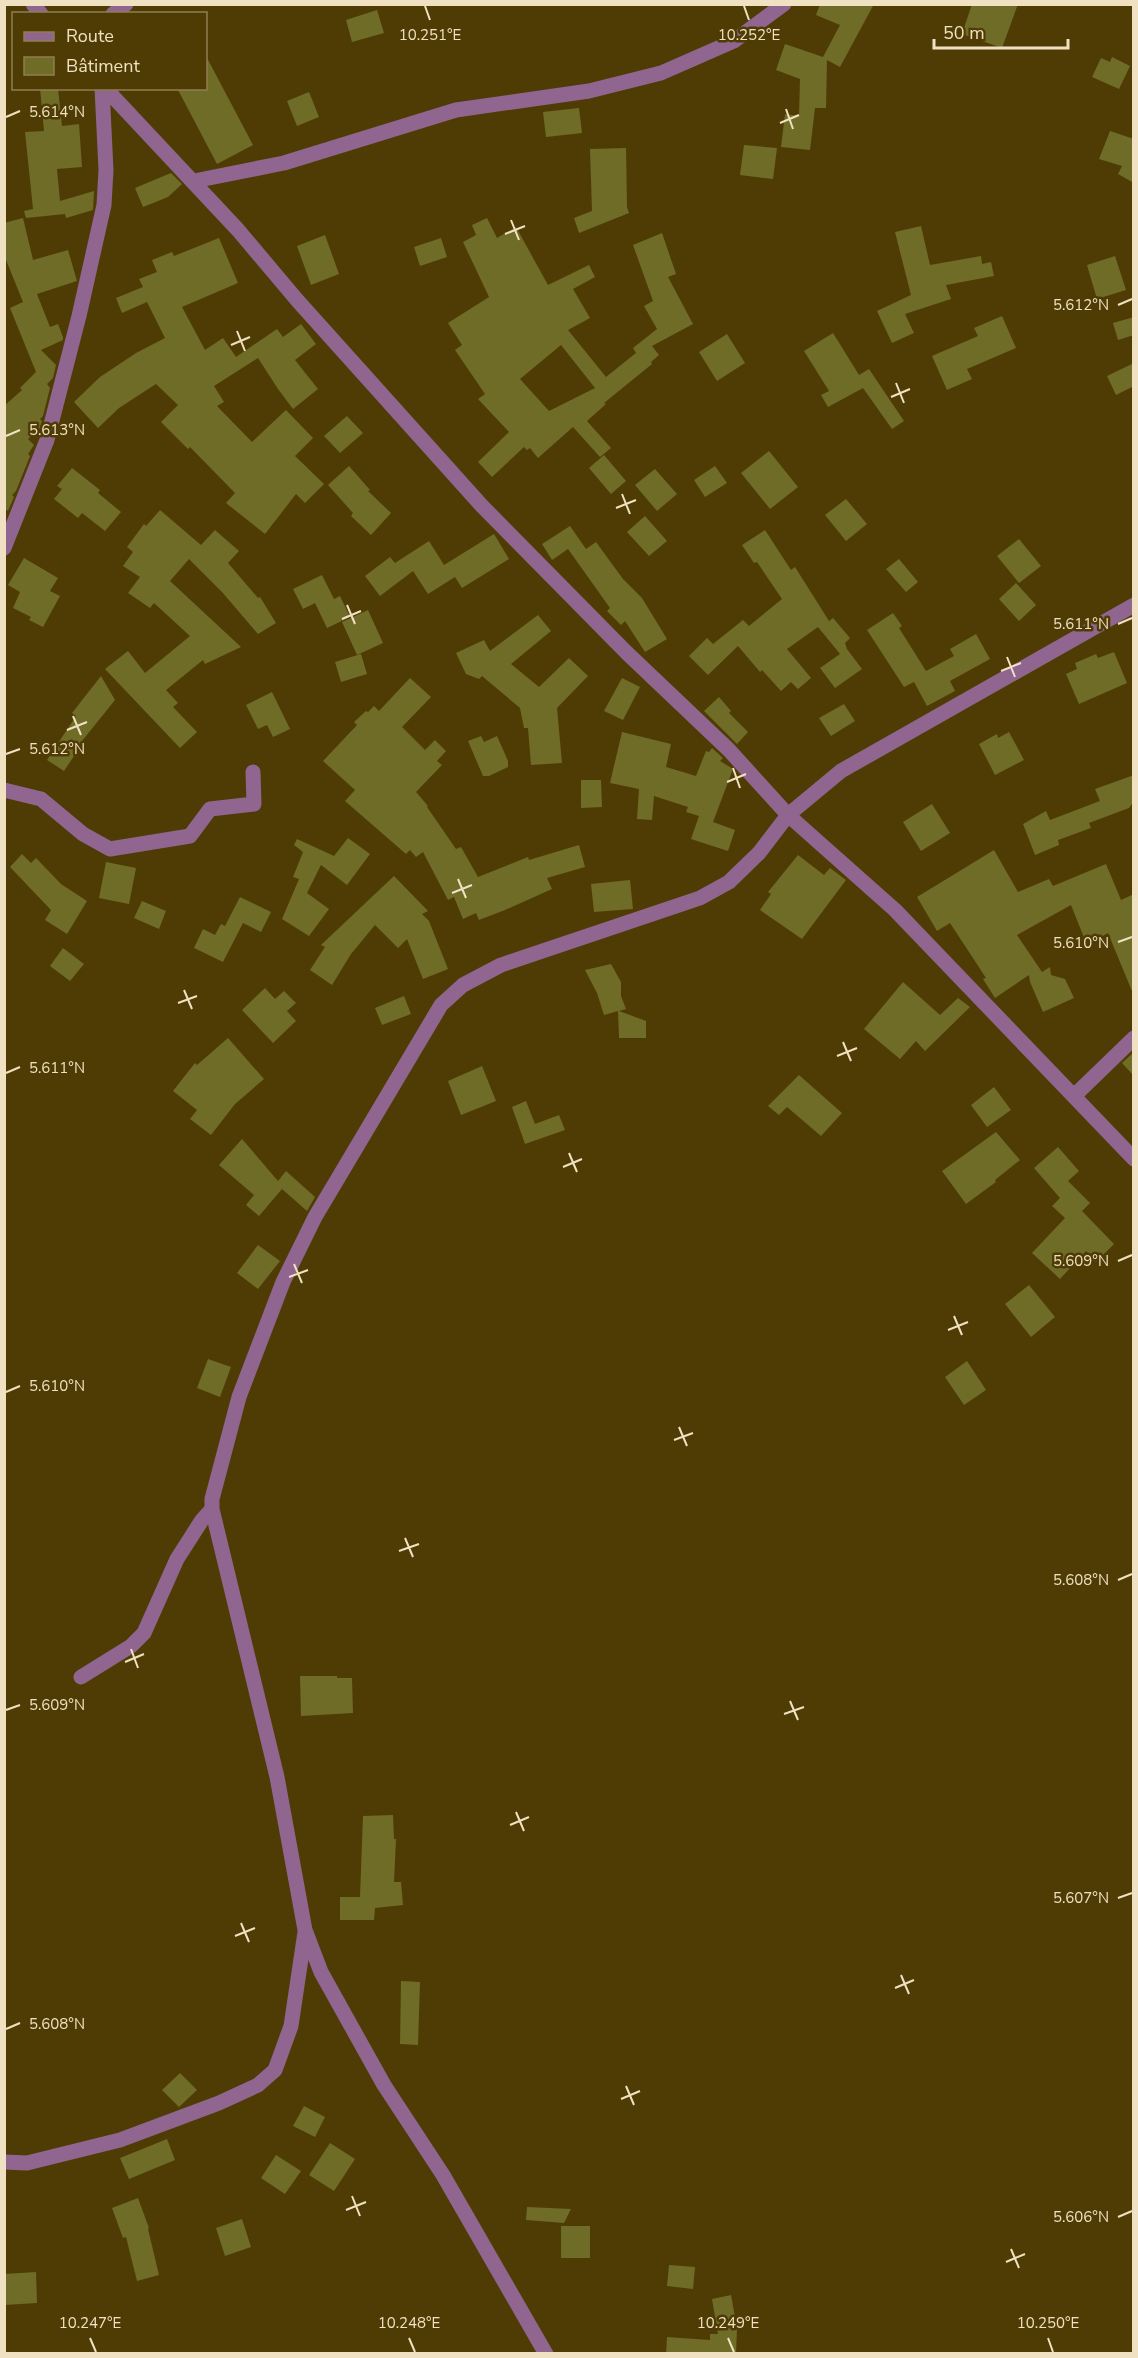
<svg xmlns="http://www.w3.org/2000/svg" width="1138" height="2358" font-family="'Nunito Sans',sans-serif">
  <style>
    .building { fill: #6e6c27; fill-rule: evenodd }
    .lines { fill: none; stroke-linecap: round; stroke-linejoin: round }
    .minor { stroke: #906590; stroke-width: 15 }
    .ticks { fill: none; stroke: #efe1c1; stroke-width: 2 }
    .ticks-label { font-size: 15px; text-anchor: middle; fill: #efe1c1; stroke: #4f3c05; stroke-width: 5; stroke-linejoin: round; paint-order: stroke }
  </style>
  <rect width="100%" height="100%" fill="#4f3c05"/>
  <!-- building -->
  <path class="building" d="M820 4H874L840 67 827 60 826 108H815L810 150 781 147 785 114 799 116 800 79 776 70 785 44 823 57 840 25 816 15Z
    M972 4H1018L1002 48 962 34Z
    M377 10 384 33 352 42 346 20Z
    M206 56 253 145 217 164 177 88H206Z
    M1112 57 1130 66 1119 89 1092 77 1101 58 1110 62Z
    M40 88H58L62 126 79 124 82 167 57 169 60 201 94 191 93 210 66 218 65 214 26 218 24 211 33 209 25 132 44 131Z
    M309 92 319 117 297 126 287 101Z
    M579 108 582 133 546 137 543 112Z
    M1110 131 1134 139V183L1118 174 1122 166 1099 159Z
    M744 145 777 148 773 179 740 175Z
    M626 148 627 207 629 213 579 233 574 218 592 211 590 149Z
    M171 173 182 184 168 197 143 207 135 188Z
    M23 218 33 260 68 250 77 281 37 294 50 327 58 324 63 337V340L41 350 56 365 53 378 47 384 50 388 43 416 40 419 42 421 40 428 28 439 34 445 28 454 30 456 16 491 12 495 14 497 8 511 4 508V406L22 390 20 388 36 372 10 308 23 302 4 255V223Z
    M487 218 497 238 516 227 548 285 589 265 595 277 573 289 590 318 568 330 606 377 636 353 633 348 657 329 644 306 653 301 633 245 662 233 676 274 668 277 693 324 652 346 659 355 651 362 652 364 604 403 606 404 587 421 611 448 600 457 573 427 538 458 530 448 527 450 524 447 492 477 478 462 509 432 478 399 485 394 455 350 462 345 448 323 489 297 463 242 476 235 472 225ZM561 345 595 388 549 411 520 379Z
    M921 226 930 265 981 256 982 264 991 262 994 276 946 285 951 299 905 314 914 333 892 343 877 311 911 295 895 232Z
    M325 235 339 274 311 285 297 246Z
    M219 238 238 283 182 307 205 350 223 338 236 357 277 329 283 337 301 324 316 344 295 360 318 389 293 409 278 389 258 358 214 386 224 402 217 406 252 442 286 410 313 438 295 456 324 484 305 503 296 494 265 534 226 503 235 493 190 447 188 449 161 422 178 405 156 384 119 408 98 428 74 402 100 377 136 353 165 338 147 302 122 313 116 298 143 287 139 279 157 272 152 260 172 252 174 256Z
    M441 238 447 257 420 266 414 247Z
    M1115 256 1126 290 1097 299 1087 265Z
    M1002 316 1016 348 967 369 972 379 947 390 932 356 978 336 974 328Z
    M1134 317V335L1118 340 1113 323Z
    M833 333 859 375 869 369 904 421 892 429 863 388 828 407 821 395 829 391 804 351Z
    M727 334 745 363 717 381 699 352Z
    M1134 363V386L1116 395 1107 376Z
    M347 416 363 433 340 453 324 436Z
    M769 451 798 487 770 509 741 473Z
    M604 455 626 481 611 494 589 468Z
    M349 466 370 490 368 491 391 513 371 535 351 516 353 513 328 485Z
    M715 466 727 483 705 497 694 480Z
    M72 468 100 490 98 493 121 512 105 531 82 513 78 518 54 499 62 489 57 486Z
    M655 469 677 494 657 511 635 485Z
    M846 499 867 524 846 541 825 515Z
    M160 510 201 545 215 530 239 551 228 563 258 598 260 597 276 623 258 634 222 592 189 559 170 581 241 647 205 664 203 660 166 690 178 703 173 707 197 732 180 748 105 669 128 651 145 673 190 636 154 603 150 608 128 593 140 577 123 566 133 552 127 547 144 524 146 526Z
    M645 516 667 541 649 556 627 532Z
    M570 526 586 549 596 542 623 579 642 598 667 639 645 652 625 621 621 625 607 611 610 608 568 549 552 560 542 544Z
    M765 530 791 570 795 567 829 621 833 618 850 638 845 643 847 649 862 669 835 688 820 668 840 654 818 627 787 649 811 678 798 689 791 682 781 691 762 670 760 672 738 646 708 675 689 656 707 638 713 644 743 620 749 626 782 599 757 562 754 563 742 545Z
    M494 534 509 559 462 588 455 577 428 594 413 571 380 596 365 576 390 557 395 563 429 541 444 565Z
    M1019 539 1041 566 1019 583 997 556Z
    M24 558 58 578 50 591 60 596 43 627 29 620 31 617 13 608 20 592 8 585Z
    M899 559 918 582 906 592 886 569Z
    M322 575 334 599 340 596 350 617 327 628 315 603 303 609 293 589Z
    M1016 583 1036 605 1019 621 999 599Z
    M368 610 383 643 357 655 342 622Z
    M893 613 902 626 899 628 926 671 954 656 950 649 976 634 990 659 950 681 955 691 927 706 914 682 904 687 867 630Z
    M538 615 551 631 511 664 539 687 569 658 588 676 557 708 562 763 531 765 528 728H524L520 708 482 676 479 679 466 674 456 653 484 640 490 651Z
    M1114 652 1127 683 1079 704 1066 674 1077 669 1075 663 1096 654 1098 658Z
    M361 654 367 674 341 682 335 662Z
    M101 676 115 700 78 746 80 747 64 771 47 760 76 716 72 713Z
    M410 678 431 697 402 727 425 750 435 740 446 751 437 761 442 765 416 792 428 806 427 807 456 849 461 847 478 877 528 857 529 860 579 845 585 867 547 878 552 889 505 910 479 920 476 913 463 919 454 897 448 900 423 852 416 857 410 850 406 854 345 801 355 790 323 761 357 725 354 722 366 711 368 712 374 706 379 711Z
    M622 678 640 687 623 720 604 711Z
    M272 692 290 729 273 737 267 725 258 729 246 705Z
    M719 697 731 711 729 713 748 732 737 744 704 711Z
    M844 704 855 721 831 736 819 718Z
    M622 732 671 744 666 767 696 776 706 751 709 752 712 748 723 758 720 761 733 769 713 822 735 830 728 851 691 839 699 816 686 812 688 807 654 796 652 820 637 819 639 789 610 783Z
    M1009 732 1024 760 995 775 979 744 997 734 998 738Z
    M481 736 484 742 497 736 508 761V767L489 776H483L468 741Z
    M1134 775V801L1129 808 1089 823 1091 828 1058 840 1059 845 1035 855 1023 824 1046 811 1050 820 1100 801 1095 789Z
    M581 780H601L602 807 581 808Z
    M932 804 950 833 921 851 903 822Z
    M348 838 370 854 347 885 321 865 307 893 329 909 309 936 282 919 299 879 293 877 303 852 294 845 297 839 334 856Z
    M994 850 1018 892 1049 879 1053 886 1106 864 1121 900 1134 894V996L1108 933 1087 945 1071 905 1017 935 1042 972 1050 967 1051 975 1065 979 1074 998 1043 1012 1030 982 1029 975 995 998 983 979 986 978 950 923 937 931 917 897Z
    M22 854 31 863 36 858 61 884 87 901 67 934 45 920 51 910 10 867Z
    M798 855 824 875 830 868 846 880 802 939 760 910 771 894 768 892Z
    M106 862 136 868 129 904 99 898Z
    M394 876 428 911 422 914 429 921 448 969 423 979 407 939 398 948 375 925 351 954 332 985 310 970 325 947 321 945Z
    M630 880 633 909 594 912 591 884Z
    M240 897 271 912 261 932 243 923 223 962 194 948 203 929 215 935 221 924 225 926Z
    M142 901 166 911 159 929 134 918Z
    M63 948 84 964 70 981 50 966Z
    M611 964 621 982V996L626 1009 619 1011 646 1021V1038H619L618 1011 604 1015 597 993 585 970Z
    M903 982 940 1015 958 998 970 1007 925 1051 916 1041 900 1059 864 1029Z
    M265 988 275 999 284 991 296 1003 287 1011 296 1021 273 1043 242 1010Z
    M404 996 411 1014 382 1025 375 1008Z
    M228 1038 264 1079 235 1104 211 1135 190 1119 197 1110 173 1091 195 1063 197 1065Z
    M1134 1052V1076L1122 1063Z
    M482 1066 496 1101 461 1115 448 1081Z
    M799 1075 842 1113 821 1136 787 1107 779 1115 768 1106Z
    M994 1087 1011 1110 987 1127 971 1105Z
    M526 1101 535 1124 559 1115 565 1130 525 1144 512 1107Z
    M996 1132 1020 1160 995 1180 996 1182 966 1204 942 1171Z
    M242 1139 278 1181 286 1171 315 1197 307 1211 282 1189 259 1216 246 1205 254 1195 219 1165Z
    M1058 1147 1079 1171 1068 1181 1090 1203 1082 1211 1114 1244 1096 1262 1086 1251 1060 1279 1032 1253 1065 1218 1052 1206 1060 1198 1034 1168Z
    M258 1245 280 1261 258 1289 237 1273Z
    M1029 1285 1055 1317 1031 1337 1005 1304Z
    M208 1359 231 1367 220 1397 197 1388Z
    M967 1361 986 1390 964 1405 945 1377Z
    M300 1676H337V1678H352L353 1713 301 1716Z
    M393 1815 394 1839H396L394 1882H401L403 1905 375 1908 374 1920H340V1897H360L363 1816Z
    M401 1981 420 1982 418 2045 400 2044Z
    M180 2073 197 2090 179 2107 162 2090Z
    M304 2106 325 2117 315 2137 293 2126Z
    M167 2139 175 2160 129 2179 120 2158Z
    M330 2143 355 2159 334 2191 309 2175Z
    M276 2155 301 2171 285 2194 261 2178Z
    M138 2198 149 2228 148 2229 159 2275 137 2281 126 2237 123 2238 112 2208Z
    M527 2207 571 2209 564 2223 526 2220Z
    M242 2219 251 2247 225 2256 216 2228Z
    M561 2226H590V2258H561Z
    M669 2265 695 2267 693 2289 667 2286Z
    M36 2272 37 2303 4 2305V2274Z
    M731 2295 737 2328 736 2354H666L667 2337 710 2340V2334H718L712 2299Z"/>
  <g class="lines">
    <!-- minor -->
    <path class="minor" d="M33 4 41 14
      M113 14 126 4
      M105 88 238 230 297 300 482 506 627 653 729 750 788 815 895 910 1134 1159
      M194 181 284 163 456 110 589 91 661 73 734 41 784 4
      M4 548 47 440 79 316 104 205 106 170 102 88
      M4 790 41 799 83 834 110 849 190 836 210 809 254 804 253 772
      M1074 1096 1134 1038
      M81 1677 131 1646 144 1633 177 1559 202 1520 212 1509
      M4 2162 27 2163 120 2140 219 2103 258 2085 275 2070 291 2026 305 1932
      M546 2354 443 2175 384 2085 321 1972 305 1930 277 1777 212 1509V1499L239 1397 283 1282 315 1217 441 1005 463 985 501 965 700 898 729 882 759 853 788 815 841 771 1134 605"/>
  </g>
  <!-- ticks -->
  <path class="ticks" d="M425 6 430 20M744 6 749 20M786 109 793 129M6 117 20 111M780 123 799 115M511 220 519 240M505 234 525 226M1118 305 1132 299M237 331 245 351M231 345 250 337M896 383 904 403M891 397 910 389M6 436 20 430M622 494 630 514M616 508 636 500M347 605 355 624M342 619 361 611M1118 624 1132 618M1007 657 1015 677M1001 671 1021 663M73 716 81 735M67 730 87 722M6 754 20 749M733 768 740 788M727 782 746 774M458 879 466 898M452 893 472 885M1118 942 1132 937M184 990 192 1009M178 1003 197 996M843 1042 851 1061M837 1056 857 1048M6 1073 20 1067M569 1153 577 1172M563 1167 582 1159M1118 1261 1132 1255M294 1264 302 1283M289 1277 308 1270M954 1316 962 1335M948 1330 968 1322M6 1392 20 1386M679 1427 687 1446M674 1440 693 1433M405 1538 413 1557M399 1551 419 1544M1118 1580 1132 1574M131 1649 138 1668M125 1662 144 1654M790 1701 798 1720M6 1710 20 1705M784 1714 804 1707M516 1812 524 1831M510 1825 529 1817M1118 1898 1132 1893M241 1923 249 1942M235 1936 255 1928M901 1975 909 1994M895 1988 914 1980M6 2029 20 2023M626 2086 634 2105M621 2099 640 2091M352 2196 360 2216M346 2210 366 2202M1118 2217 1132 2211M1011 2249 1019 2268M1006 2262 1025 2254M90 2338 96 2352M409 2338 415 2352M728 2338 734 2352M1048 2338 1053 2352"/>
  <g class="ticks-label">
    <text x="430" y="40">10.251°E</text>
    <text x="749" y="40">10.252°E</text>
    <text x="57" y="117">5.614°N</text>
    <text x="1081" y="310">5.612°N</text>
    <text x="57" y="435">5.613°N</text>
    <text x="1081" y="629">5.611°N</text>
    <text x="57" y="754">5.612°N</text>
    <text x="1081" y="948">5.610°N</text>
    <text x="57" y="1073">5.611°N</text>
    <text x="1081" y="1266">5.609°N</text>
    <text x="57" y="1391">5.610°N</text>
    <text x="1081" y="1585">5.608°N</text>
    <text x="57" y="1710">5.609°N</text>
    <text x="1081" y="1903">5.607°N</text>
    <text x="57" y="2029">5.608°N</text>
    <text x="1081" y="2222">5.606°N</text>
    <text x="90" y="2328">10.247°E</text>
    <text x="409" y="2328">10.248°E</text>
    <text x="728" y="2328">10.249°E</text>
    <text x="1048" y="2328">10.250°E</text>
  </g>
  <!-- border -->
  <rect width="1138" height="2358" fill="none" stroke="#efe1c1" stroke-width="12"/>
  <!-- legend -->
  <rect x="12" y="12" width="195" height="78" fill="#4f3c05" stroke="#8f7e50" stroke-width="1.5"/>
  <rect x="24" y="32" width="30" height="9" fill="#906590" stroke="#8f7e50" stroke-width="1.5"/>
  <text x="66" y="42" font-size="18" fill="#efe1c1">Route</text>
  <rect x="24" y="57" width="30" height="18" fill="#6e6c27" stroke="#8f7e50" stroke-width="1.5"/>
  <text x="66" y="72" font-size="18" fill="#efe1c1">Bâtiment</text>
  <!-- scale -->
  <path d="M934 39v9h134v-9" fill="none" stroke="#efe1c1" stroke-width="3"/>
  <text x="943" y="39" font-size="18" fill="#efe1c1" stroke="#4f3c05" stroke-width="4.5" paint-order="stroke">50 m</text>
</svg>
